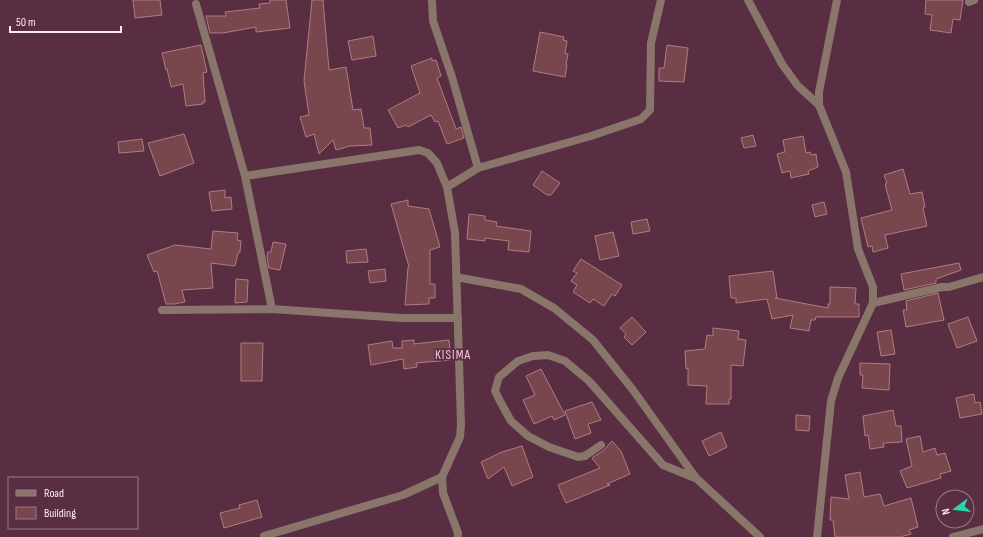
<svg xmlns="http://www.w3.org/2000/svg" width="983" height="537" font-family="'Sofia Sans Condensed',sans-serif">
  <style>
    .building { fill: #78474d; stroke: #b17b82 }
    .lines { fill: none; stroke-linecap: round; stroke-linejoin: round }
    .street { stroke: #89756a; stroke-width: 8 }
    .labels { text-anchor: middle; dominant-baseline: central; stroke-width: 3.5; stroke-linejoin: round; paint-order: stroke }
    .quarter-label { font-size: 13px; letter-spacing: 1px; fill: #fcc6dd; stroke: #592e42 }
  </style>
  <rect width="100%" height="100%" fill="#592e42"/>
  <!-- building -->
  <path class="building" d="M133 0H160L162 15 135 18Z
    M270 0H286L290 28 256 32V27L223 33H210L206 16H226L225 12 260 8 259 4 270 3Z
    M312 0H323L329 70 346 67 353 110 361 109 364 128H370L372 145 350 146 336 150 333 140 319 154 314 134 306 137 300 117 309 115 304 81Z
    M926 0H963L960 20 953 19 951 33 930 30 932 15 925 14Z
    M540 32 564 37 563 40 567 41 565 53 568 54 566 65H567L565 77 533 71Z
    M373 36 376 56 352 60 348 41Z
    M201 45 207 72 203 73 205 102H203V104L186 106 183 84 171 87 167 69 166 70 162 53Z
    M667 45 688 48 684 82 659 81V68H664Z
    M432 58V61L436 60 441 76 437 78 456 129 461 127 464 138 447 144 438 121 435 122 431 115 408 127 406 125 398 128 388 110 420 93 411 66Z
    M184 134 194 163 160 176 148 143Z
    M753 135 756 146 744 148 741 138Z
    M803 136 806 153 810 152 811 155 816 154 818 167 808 171 809 174 791 178 790 171 782 173 777 154 785 152 783 140Z
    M142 139 144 151 119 153 118 142Z
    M903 169 910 194 922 192 925 207 923 208 927 226 885 235 888 248 873 252 872 246 868 247 861 218 892 210 885 184 887 183 884 175Z
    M542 171 560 183 551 195H547L533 185Z
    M225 190V198L231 197 232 209 212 211 209 192Z
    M408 200V206L429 209 440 247 430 250V284H435V298H429V304L405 305 408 267H409L391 204Z
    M824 202 827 214 815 217 812 205Z
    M469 214 485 216V220L497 222 496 226 531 231 529 252 508 250 509 241 485 238V241L467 239Z
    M647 219 650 231 633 234 631 222Z
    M213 231 238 233 237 240 241 241 240 252 238 253 235 266 211 263 213 288 182 290 185 302 174 304H166L157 271 154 272 147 255 175 245 211 249Z
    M613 232 619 256 600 260 595 236Z
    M273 242 286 244 280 270 269 268 267 257 268 252H271Z
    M366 249 368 262 347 263 346 251Z
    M581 259 622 285 615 296 612 294 604 306 593 299 590 303 573 292 577 285 571 281 577 273 573 271Z
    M959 263 961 270 936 279V283L904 290 901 274Z
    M385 269 386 281 370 283 368 271Z
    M773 271 777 298H775L828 308V304H830V287L856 288 855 304H859V317H816L815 320H811L809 331 790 328 793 315 772 319 767 299 736 303V298H731L729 276Z
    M236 279 248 280 247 302 235 303Z
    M938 293 944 320 906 327 903 310H907L906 301Z
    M632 317 646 332 632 345 624 337 626 334 620 328Z
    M968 317 977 341 957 348 948 324Z
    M713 328 739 331 738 339 746 340 743 366 731 365V399H729V404H706L707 386 688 385V368L686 369 685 351 705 349 707 335 713 336Z
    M891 330 895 354 881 356 877 332Z
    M414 340V344L449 340 451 360 416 363 417 367 404 369 403 359 371 365 368 345 392 341 393 348H402V341Z
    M241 343H263L262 381H241Z
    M860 363 890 364 889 390 862 388 863 375H860Z
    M541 369 565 415 554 420 552 416 534 424 523 400 535 395 526 376Z
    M974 394 975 403 980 402 982 414 960 418 956 398Z
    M592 402 601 420 588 424 591 433 575 439 565 411Z
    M893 410 896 426H901L902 442 883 443 884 447 870 449 868 435 865 436 863 416Z
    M796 415 810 416 809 431 796 430Z
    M721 432 727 447 709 456 702 441Z
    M920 436 923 452 935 448 937 455 945 453 951 471 940 474 941 478 907 488 900 471 912 466 906 439Z
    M612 441 621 451 630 474 607 484 610 485 566 503 558 485 600 468 592 458 604 450Z
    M522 446 533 477 512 486 504 467 488 479 481 462 502 452Z
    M860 472 864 497 880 494 884 506 911 498 918 527 909 530 911 534 900 537H835L833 520H830L831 497 849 499 845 475Z
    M257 500 262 517 224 528 220 513 240 508 239 505Z"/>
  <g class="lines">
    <!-- street -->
    <path class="street" d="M432 0 433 21 452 77 478 168
      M748 0 782 64 798 86 819 105
      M969 2 974 0
      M196 4 245 176 272 309
      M245 176 419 150 428 153 437 163 447 187 455 233 461 424 460 437 442 477 443 493 458 533V537
      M447 187 478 168 591 136 641 119 650 110 651 43 661 0
      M456 277 521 289 554 308 593 340 633 390 696 478 760 537
      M873 303 942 287H949L983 277
      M162 310 272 309 402 318H458
      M601 445 585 456 578 457 549 447 528 436 511 421 501 403 495 391 499 377 518 361 533 356 548 355 565 361 589 381 663 465 695 478
      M264 536 403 495 442 477
      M817 537 831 401 838 378 873 303V287L858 249 846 172 819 105V92L837 0
      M953 537 983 529"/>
  </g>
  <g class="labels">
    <!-- quarter labels -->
    <g class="quarter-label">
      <text x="453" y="355">KISIMA</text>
    </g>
  </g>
  <!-- legend -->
  <rect x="8" y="477" width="130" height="52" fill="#592e42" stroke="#9b7888"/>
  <rect x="16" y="490" width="20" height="6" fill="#89756a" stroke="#9b7888"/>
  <text x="44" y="497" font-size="12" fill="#fee7f0">Road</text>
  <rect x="16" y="507" width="20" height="12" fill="#78474d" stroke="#9b7888"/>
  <text x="44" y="517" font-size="12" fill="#fee7f0">Building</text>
  <!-- north arrow -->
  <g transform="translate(955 509) rotate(255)"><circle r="19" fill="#592e42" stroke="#9b7888"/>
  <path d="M0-3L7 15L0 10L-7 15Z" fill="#2bd5ac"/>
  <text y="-6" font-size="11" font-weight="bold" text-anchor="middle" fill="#fee7f0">N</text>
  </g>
  <!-- scale -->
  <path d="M10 26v6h111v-6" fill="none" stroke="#fee7f0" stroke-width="2"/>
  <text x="16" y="26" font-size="12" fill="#fee7f0" stroke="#592e42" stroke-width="3" paint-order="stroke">50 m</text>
</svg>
